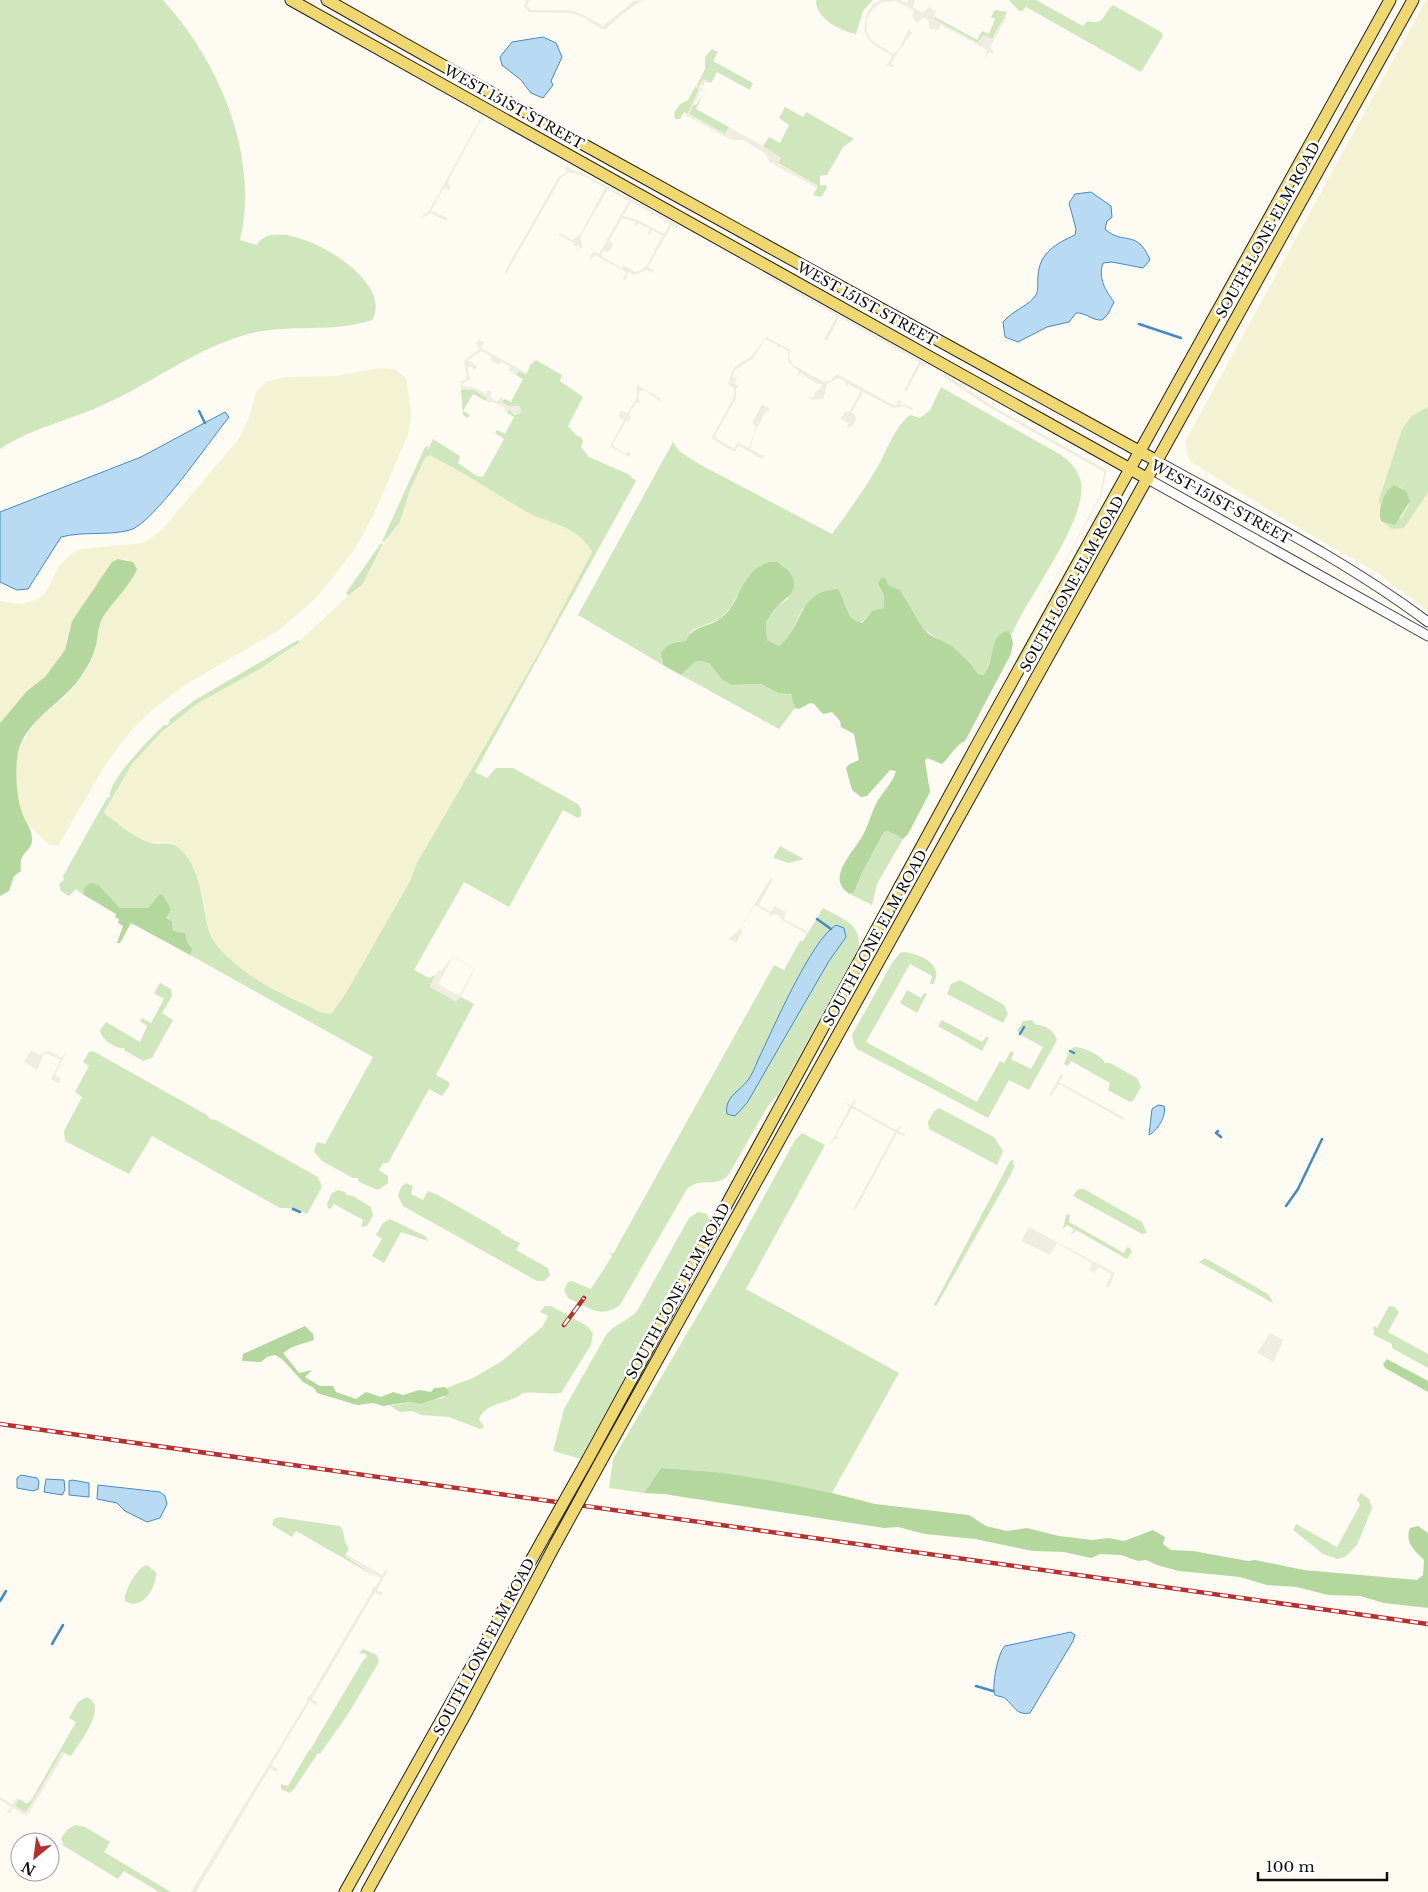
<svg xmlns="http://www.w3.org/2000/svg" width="1428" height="1892" font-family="'Libre Baskerville',serif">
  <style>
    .farmland { fill: #f3f2d3 }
    .green { fill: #d0e7bd }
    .forest { fill: #b4d79d }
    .plaza { fill: #efece0; fill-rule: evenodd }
    .water { fill: #b9daf3; stroke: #448bc5 }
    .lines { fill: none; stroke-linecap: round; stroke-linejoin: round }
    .stream { stroke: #448bc5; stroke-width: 2.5 }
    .minor-casing { stroke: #424242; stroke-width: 11 }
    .major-casing { stroke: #202020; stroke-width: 13 }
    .minor { stroke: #fff; stroke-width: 9 }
    .major { stroke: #f0d870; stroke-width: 11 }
    .rail-casing { stroke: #b7302f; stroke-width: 4.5 }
    .rail { stroke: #fff; stroke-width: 2.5; stroke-dasharray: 8; stroke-linecap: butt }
    .major-bridge-casing { stroke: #202020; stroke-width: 13; stroke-linecap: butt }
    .major-bridge { stroke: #f0d870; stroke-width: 11 }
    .labels { text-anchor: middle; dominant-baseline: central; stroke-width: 5; stroke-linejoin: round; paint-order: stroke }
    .street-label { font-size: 14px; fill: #0f0f0f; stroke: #fff }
  </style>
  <rect width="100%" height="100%" fill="#fefcf2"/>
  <!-- farmland -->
  <path class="farmland" d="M1426 0H1428V611L1376 572 1292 524 1191 462 1187 453 1186 440Z
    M378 368 394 369 406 378 411 410 410 423 408 435 372 518 355 549 317 597 279 630 185 685 150 712 134 727 105 765 58 846 48 844 28 824 22 814 17 794V759L19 747 35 723 69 693 88 665 96 643 100 622 135 574 127 559H119L112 562 69 627 65 650 45 677 27 691 0 723V601L22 604 38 599 46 592 60 565 72 553 81 549 144 543 162 530 240 437 249 418 256 392 266 382 285 377 336 376Z
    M430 454 531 514 567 527 584 540 592 551 591 554 536 658 417 863 410 881 346 993 331 1014H323L265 987 243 972 214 942 209 931 197 877 177 846 172 843 150 842 140 838 106 815 104 812 132 764 164 731 198 703 260 669 291 649 348 596 360 588 389 534 400 522 410 490 425 458Z"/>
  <!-- green -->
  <path class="green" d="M0 0H163C219 61 260 157 240 240L257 245C274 208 399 277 372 320 334 333 291 324 252 333 199 346 154 382 105 404 71 420 31 428 0 449Z
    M816 0H873L863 11 856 34C840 31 815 18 816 0Z
    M1009 0H1036L1083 26 1087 21C1106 26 1102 14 1113 5L1161 32 1163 36 1141 72 1026 7 1022 11H1019Z
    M995 10 1007 12 992 39 983 35 978 43 934 19 935 17 977 40 982 31 989 34 995 19 991 17Z
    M712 49 718 52 713 61 753 83 750 90 717 72 711 83 703 79 699 86 697 85 705 69V57Z
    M695 87 699 89 688 114 684 112 680 119H675L674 113 680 104 688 100Z
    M704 92 696 109 729 127 725 134 689 114 692 106 697 104Z
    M785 107 803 117 806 112 854 139 843 147 827 175 820 176V185H826L827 188 821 197 813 195 818 186 778 163 762 148 769 137 780 143 789 125 779 118Z
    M536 360 562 375 560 381 583 397 568 426 576 435 581 437 583 442 581 447 589 457 628 474 636 481 475 772 487 778 496 768H513L578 804 581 809V816L578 818 563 810 509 907 464 882 414 970 429 978 435 975 430 987 456 1001 461 997 474 1004 436 1075 449 1082 450 1085 442 1096 429 1089 388 1163H383L379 1170 388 1176V1183L378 1190 359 1182 358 1178H353L322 1161 314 1152 317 1142 325 1144 373 1057 190 955V946L178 932 173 931 172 921 166 918 171 908 157 898 148 908H120L108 897 84 895 86 897 76 889 69 896 61 891 59 884 64 880 63 876 107 798 110 797C106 783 152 736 164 725H168L170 719 195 700 298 640 300 642 260 669 198 703 163 731 132 764 104 812 106 815C120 824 136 839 152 843 160 845 171 841 178 847 202 867 201 903 209 931 212 941 219 948 226 955 253 982 277 991 310 1007 318 1011 322 1014 331 1014L346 993 410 881 417 863 536 658 591 554 592 551C573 522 549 525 523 510 492 491 462 472 430 455L425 458 410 490 400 522 384 542 382 541 425 447 428 446V450L433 439 460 456 458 463 477 476 483 477 504 439 495 433 497 430 505 434 514 417 507 413 509 409 515 415 521 412 519 406 513 408 502 403 504 399 511 402 523 379 516 375 518 371 527 373 530 365Z
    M941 387 1061 455C1070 461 1079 471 1081 482 1088 520 1027 597 1012 634L1010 631 995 642 987 671 983 675 978 674 971 664 923 628 900 590 887 585 882 590 884 595V608L868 615 861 623 856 622 846 611 803 608 788 639 779 646 767 640 766 622 779 605 788 599 784 567 778 562 737 596 731 607 720 619 692 630 686 641 675 642 661 660 663 665 578 615 673 442 679 451 699 464 832 534C848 512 864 490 878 466 887 450 895 426 910 415L920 418 930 410Z
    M463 389 474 390 487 398 486 401 473 394 463 411 470 415 468 418 463 415 461 391Z
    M1428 407V492L1404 528 1392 529 1381 521 1391 523 1402 517 1409 505 1406 492 1400 487 1386 496 1379 505V500L1402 429 1412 416Z
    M381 543 383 544 362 585 348 596 346 593 348 590Z
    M701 661 710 664 732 685 761 684 778 693 788 692 793 697 795 708 779 729 681 675 695 662Z
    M888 831 903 839 877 884 872 905 850 894 854 892 863 871 884 832Z
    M780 846 804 859 789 863 773 858Z
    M823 908C841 918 864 925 858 949L779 1093 768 1106 729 1174C718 1189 700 1176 687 1189L620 1305C607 1315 595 1313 581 1304L585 1299 582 1297 578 1303 568 1298 564 1290 568 1282 572 1281 591 1289 612 1256 609 1252 613 1254 774 965 784 970 800 941H803Z
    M904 952C921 954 945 965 933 984H930L932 976 910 964 866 1042 977 1102 1000 1061 1004 1063 1011 1051 1014 1053 1011 1059 1031 1069 1043 1047 1021 1035 1025 1026 1020 1033 1017 1031 1023 1021 1032 1020 1036 1025C1044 1024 1055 1031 1057 1040L1029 1090 1009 1080 988 1118 857 1049 854 1044 852 1035 892 963 900 953Z
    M960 980 1004 1005 1008 1014 1003 1023 947 994 951 984Z
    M160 983 171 989 172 996 162 1013 173 1020 152 1058 143 1061 124 1050 125 1048C117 1050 101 1040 100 1030L106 1022 140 1042 147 1026 140 1021 142 1018 151 1023 164 999 154 993Z
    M907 990 921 998 924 993 927 994 917 1013 900 1003Z
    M942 1020 982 1042 986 1037H989L982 1051 938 1026Z
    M1075 1047C1084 1047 1102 1056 1105 1063H1110L1137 1078 1141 1087 1133 1101 1130 1102 1108 1090 1110 1083 1071 1061 1068 1066 1064 1064 1069 1052 1072 1053 1071 1049Z
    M93 1051 207 1115 210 1119 216 1120 318 1177 322 1187 307 1214 293 1208H280L152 1136 129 1174 65 1141 64 1131 82 1097 75 1092 89 1066 83 1062 89 1052Z
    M939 1108 994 1137 1003 1151 997 1165 929 1129 928 1122 934 1111Z
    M802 1133 825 1145 746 1289 899 1373 832 1493 716 1472 661 1468 644 1493 609 1488 613 1459 716 1284 795 1140Z
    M1013 1160 1014 1167 1009 1178 942 1296 936 1306 934 1305 1010 1161Z
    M406 1183 413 1186 411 1194 423 1200 428 1191 438 1195 501 1231V1233L520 1243 516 1250 548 1268 550 1276 544 1281H537L403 1206 398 1196 401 1187Z
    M1078 1189H1084L1142 1222 1147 1233 1142 1234 1073 1196Z
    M338 1190 345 1192 347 1195 353 1196 371 1207 373 1216 367 1226 361 1227 363 1220 334 1204 331 1209 328 1208 327 1204 332 1193Z
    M698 1212 707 1214 710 1221 581 1459 553 1451 564 1409 606 1335C614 1324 628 1321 637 1311L689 1218Z
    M1070 1214 1069 1222 1124 1253 1127 1247 1130 1248 1132 1252 1127 1259 1076 1230 1071 1235 1074 1229 1067 1225 1063 1229 1066 1215Z
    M390 1219 425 1236 428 1241 401 1232 384 1263 372 1256 382 1239 376 1235 383 1223Z
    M1205 1258 1268 1294 1273 1303 1199 1262Z
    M545 1306H551L587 1326 593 1333 591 1345 561 1393C548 1395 536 1391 523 1393 520 1394 520 1396 517 1397 504 1404 486 1403 479 1419L484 1427 480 1429 449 1417 421 1415 412 1411 400 1412 390 1406 410 1402 420 1404 430 1399 444 1398 446 1388 473 1378 502 1361 543 1326 548 1316 540 1312Z
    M1389 1306 1395 1307 1399 1312 1388 1332 1428 1354V1368L1392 1348V1344L1374 1335 1373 1325 1377 1328Z
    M1361 1493 1369 1499 1372 1508 1357 1545 1345 1557 1337 1559 1323 1554 1293 1530 1296 1524 1337 1547 1360 1505 1357 1499Z
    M279 1517 340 1526C346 1532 342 1541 349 1548L345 1556 380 1579 296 1531 292 1537 272 1525 274 1519Z
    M147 1565 156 1572C157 1588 141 1612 125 1601 123 1592 138 1566 147 1565Z
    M363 1649 377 1655 379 1662 348 1714 320 1754 318 1753 294 1789 290 1793 281 1789V1784L288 1786 309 1750 313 1749 311 1748 364 1659 367 1657 366 1654 359 1653Z
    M86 1697C110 1705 79 1743 71 1756L62 1752 26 1813 15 1806 19 1799 27 1804 32 1799 76 1722 69 1718 78 1702Z
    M76 1825 85 1827 110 1842 104 1852 171 1892H159L124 1871 118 1879 64 1846 61 1838 68 1829Z"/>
  <!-- forest -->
  <path class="forest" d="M1394 485 1406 491 1410 501 1395 525 1381 521C1377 510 1384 491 1394 485Z
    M118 559 133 562 137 569C133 582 110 605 102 619 98 627 98 636 96 645 93 658 86 669 79 679 60 706 20 723 17 759 16 775 16 796 22 812 25 823 31 826 32 838 33 853 18 849 21 871L14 876 9 891 0 896V723L27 691 45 677 65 650 72 621 112 562Z
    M769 562H778C782 566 790 571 792 576 799 591 787 597 778 606 773 611 770 617 766 622L767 640 779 646C804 627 797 591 838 589 846 601 845 620 862 623L872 611 884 608V595L878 583 882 577 886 579 888 585 900 590 923 628 930 635 952 646 971 664 978 674 983 675C996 664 987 632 1010 631L1013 643 1011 654 965 741C955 745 950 757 942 764L927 758 925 761 930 792 908 834 903 839 888 831 884 832 863 871 854 892 850 894C824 879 854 852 863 835 868 826 871 814 876 804 881 793 893 783 896 771L890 770 867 796 861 797 852 790 846 768 848 765 859 760 854 734 841 727 840 721 832 712 823 714 814 704 810 703 799 709 795 708 791 694 778 693 761 684 732 685 722 679 710 664 701 661 695 662 681 675 663 665 661 653C668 643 674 642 686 641 693 625 707 628 720 619 743 602 738 573 769 562Z
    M91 883 98 885 120 908H148L160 894 163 895 171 909 166 918 172 921 173 931 185 933 187 942 192 949 190 955 131 923 120 943H117L123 926 118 923 119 919 115 917 116 914 84 895V888Z
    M305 1326 313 1334 314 1340 292 1347 283 1353 299 1373 312 1370 305 1377 320 1386H333L336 1392 356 1399 366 1392 381 1397 393 1392 403 1395 419 1390 431 1392 434 1388 445 1387 449 1392 447 1395 420 1404 410 1402 383 1406 373 1403 357 1405 317 1393 314 1388 303 1382 282 1359 275 1355 267 1357 261 1362 242 1361 243 1354Z
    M1387 1359 1428 1381V1392L1385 1368 1383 1364Z
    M661 1468 716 1472 774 1481 832 1493 875 1504 969 1515 986 1526 1007 1531 1027 1528 1059 1536 1092 1540 1108 1538 1124 1541 1153 1530 1165 1537 1163 1544 1171 1550 1193 1551 1248 1561 1255 1560 1304 1570 1417 1580 1423 1575 1424 1560C1415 1551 1404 1542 1410 1528L1418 1526 1428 1533V1608L1384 1603 1360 1596 1328 1595 1297 1587 1267 1585 1240 1577 1179 1571 1157 1565 1146 1560 1138 1561 1121 1555 1100 1554 1091 1558 1064 1552 1033 1551 975 1539 925 1534 898 1527 884 1528 664 1494 644 1493Z"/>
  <!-- plaza -->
  <path class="plaza" d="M526 0H529L527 6 531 10H571L585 16 603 26 634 1 642 0 620 16 606 29H601L585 18 570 13 529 12 524 6Z
    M881 0H900L906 3 908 0H915L913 7 923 13 929 7 936 11 934 19 978 43 983 35 992 39 1005 16 1007 17 990 47 995 54 989 52 985 58 987 50 941 25 938 30 929 29V20L923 18 917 23 912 16 914 10 896 1 883 2 873 8 867 19V32L872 41 893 54 899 49 909 29 912 33 895 56 891 64 895 66 891 67 887 65 892 56 870 42 864 30 867 13 873 4Z
    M703 79 711 83 704 82V86L701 85 700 87 706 91 701 90 689 114 725 134 729 127 763 146 781 158 778 164 818 186 817 188 769 162 766 154 743 140H731L684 114 688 113 699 89 695 87 697 85 699 86Z
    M480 119 481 120 449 179 448 184 451 187 449 190 444 187 431 211 448 218 446 221 430 213 424 217 422 216 429 211Z
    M567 167 588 176 679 225 678 229 672 225 648 267 654 271 653 273 647 270 634 275 629 272 625 280 623 279 626 272 595 255 589 260 593 251 599 254 629 201 608 189 580 237 583 248 581 247 576 253 579 246H573L574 243 559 235 560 233 572 240 580 235 605 188 587 177 569 172 561 178 506 274 505 271 559 176 566 173 567 171 564 169ZM631 202 670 223 664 234 638 220 623 216ZM622 218 636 222 634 226 636 227 638 223 650 229 648 234 650 235 652 230 663 236 656 248 653 249 655 251 646 267 644 266 642 270 635 272 623 265 622 268 601 256 604 250 608 252 611 249 613 244 609 241Z
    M769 276 926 363V366L921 364 906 392 904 391 919 362 839 317 827 341 824 339 837 316 766 277Z
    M766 337 791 350 789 357 793 365 822 381H830L837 374 895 406 899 400 902 401 900 405 904 404 913 408 912 410 904 406 894 408 863 392 852 412 856 417 855 423 849 428 847 427 849 423 840 419 845 412 850 411 861 391 848 384 847 386 845 385 846 382 838 378 827 384 823 399 812 400 809 398 810 396 814 398 815 392 820 389 823 384H817L801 373 797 376 799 371 788 362V351L780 346 779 348 777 345 765 339 753 358 734 371 733 377 737 378 734 383 739 386 736 389V398L714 437 734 449 738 442 749 448 756 426 752 423 762 404 769 408V412L765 413 755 431 750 449 764 456 762 459 739 446 734 452 714 440 712 437 734 397V389L728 384 732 371 738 364 751 357Z
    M479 340 484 342 481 348 527 373 526 375 518 371 516 375 508 370 510 367 501 362 499 365 490 360 492 357 481 351 468 360 477 366 475 369 468 366 470 379 461 385 477 389 486 394 488 390 492 392 490 397 497 402 500 397 504 399 502 403 507 406H519L521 410 519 414H513L510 409 507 413 504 411 505 408 491 401 490 403 486 401 487 398 474 390 464 389 461 391V381L467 379 464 361 479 349 476 343Z
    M945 374 992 406 1107 470 1101 497 1027 631 1100 496 1104 472 989 407 941 375Z
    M637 385 661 399 660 401 644 390 640 391 638 399 640 401 639 403 636 402 629 415 631 417 629 421 627 420 612 445 626 454 627 451 631 453 629 457 612 447 609 448 624 420 618 416 621 411 628 413 637 397Z
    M770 879H773L759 905 771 912 775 906 786 912 784 919 808 932 807 934 782 920 779 915 774 914 770 917V914L755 905 740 929 743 931 736 943 728 939 738 931Z
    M453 956 475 969 460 998 456 1001 430 987 438 970 441 971ZM453 957 474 969 459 996 438 984Z
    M31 1050 40 1055 48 1051 62 1058 66 1053 55 1075 61 1079 59 1084 51 1079 61 1060 49 1054H44L37 1070 24 1062Z
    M1061 1074 1063 1075 1059 1082 1125 1118 1123 1120 1059 1084 1051 1096 1049 1095Z
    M855 1099 856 1100 853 1106 896 1130 902 1125 899 1131 905 1134 904 1136 897 1133 856 1209 854 1208 895 1132 852 1108 836 1136 840 1139H834L828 1148 850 1107 844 1102 851 1105Z
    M1029 1227 1115 1273 1109 1287 1106 1286 1111 1274 1099 1267 1094 1273 1089 1270 1092 1263 1057 1243 1050 1255 1021 1241Z
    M1270 1333 1283 1340 1274 1362 1257 1353Z
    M346 1554 382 1575 385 1570H388L377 1590 383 1593 381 1596 375 1592 312 1699 318 1702 316 1705 310 1701 271 1766 278 1769 276 1772 270 1768 196 1892H191L308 1700 306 1699 311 1694 372 1591 373 1586 375 1587 381 1578 345 1556Z
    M62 1752 65 1753 27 1816 13 1808 10 1814 7 1812 11 1807 0 1800V1797L12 1804 17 1798 19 1799 15 1806 26 1812Z"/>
  <!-- water -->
  <path class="water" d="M543 37 556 43 562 57 551 81 553 85 543 98 531 93 521 80 502 65 500 57 512 42Z
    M1091 192 1111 206 1112 217 1107 221 1105 229C1123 246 1137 228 1150 260L1143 268 1112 262 1103 263C1098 278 1105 290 1114 302L1108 314 1102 320C1092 321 1086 312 1076 313L1069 322 1047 327 1018 342 1005 337 1003 322C1013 310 1029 306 1036 295 1039 289 1037 282 1038 276 1039 253 1057 243 1075 235L1076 229 1069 203 1075 194Z
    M225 412 229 417C211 439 153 524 130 530 108 536 84 531 61 537L28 589 17 590 0 582V512L141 457Z
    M836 925 844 928 846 937 829 961 747 1103 735 1116 727 1114C724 1097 739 1092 748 1080 752 1075 755 1067 758 1060 772 1031 811 940 836 925Z
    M1158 1105 1164 1106C1167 1116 1157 1131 1149 1135L1152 1109Z
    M21 1475 37 1478 39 1482 38 1489 33 1491 17 1488V1478Z
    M46 1479 64 1480 65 1490 62 1495 44 1492Z
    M72 1480 89 1483V1497L69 1495V1481Z
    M98 1485 160 1492 165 1496 167 1504 160 1518 147 1522 125 1511 117 1503 97 1499Z
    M1071 1632 1075 1635 1073 1641 1030 1713C1017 1716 1014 1706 1006 1699 1003 1696 999 1697 995 1695 991 1687 998 1652 1005 1646Z"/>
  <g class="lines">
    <!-- stream -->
    <path class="stream" d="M1139 324 1181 338
      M199 411 205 423
      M817 919 831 929
      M1020 1034 1024 1027
      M1070 1051 1074 1053
      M1218 1131 1216 1133 1221 1137
      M1286 1206 1298 1189 1322 1139
      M293 1209 300 1212
      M0 1601 6 1591
      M52 1644 63 1625
      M976 1686 993 1691"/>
    <!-- minor casing -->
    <g class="minor-casing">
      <path id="minor" d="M1157 461C1249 512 1344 559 1428 622
        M1148 479 1428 636"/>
    </g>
    <!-- major casing -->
    <g class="major-casing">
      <path id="major" d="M291 0 1148 479
        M327 0 570 137 1157 461
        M588 1459 978 743 1390 0
        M601 1461 1413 0
        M345 1892 543 1539
        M367 1892 466 1713 556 1543"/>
    </g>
    <!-- minor -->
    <use href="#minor" class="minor"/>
    <!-- major -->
    <use href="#major" class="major"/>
    <!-- rail casing -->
    <g class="rail-casing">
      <path id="rail" d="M564 1325 584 1298
        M0 1424 1428 1624"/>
    </g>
    <!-- rail -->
    <use href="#rail" class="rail"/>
    <!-- major-bridge casing -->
    <g class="major-bridge-casing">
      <path id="major-bridge" d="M543 1539 588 1459
        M556 1543 601 1461"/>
    </g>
    <!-- major-bridge -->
    <use href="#major-bridge" class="major-bridge"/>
  </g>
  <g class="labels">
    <!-- street labels -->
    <g class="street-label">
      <text transform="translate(514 107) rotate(29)">WEST 151ST STREET</text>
      <text transform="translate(1268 230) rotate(-61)">SOUTH LONE ELM ROAD</text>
      <text transform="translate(867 304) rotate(29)">WEST 151ST STREET</text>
      <text transform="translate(1221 502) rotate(29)">WEST 151ST STREET</text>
      <text transform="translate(1072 584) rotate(-61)">SOUTH LONE ELM ROAD</text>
      <text transform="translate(875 938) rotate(-61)">SOUTH LONE ELM ROAD</text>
      <text transform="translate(678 1291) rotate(-61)">SOUTH LONE ELM ROAD</text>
      <text transform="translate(484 1647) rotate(-62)">SOUTH LONE ELM ROAD</text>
    </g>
  </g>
  <!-- north arrow -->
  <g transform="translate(35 1857) rotate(209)"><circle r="24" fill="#ffffff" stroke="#9f9f9f"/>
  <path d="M0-4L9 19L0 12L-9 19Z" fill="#b7302f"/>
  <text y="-8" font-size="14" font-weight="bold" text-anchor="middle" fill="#0f0f0f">N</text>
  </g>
  <!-- scale -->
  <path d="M1258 1872v8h129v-8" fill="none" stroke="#0f0f0f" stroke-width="2.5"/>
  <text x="1266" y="1872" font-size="15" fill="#0f0f0f" stroke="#ffffff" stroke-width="4" paint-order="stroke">100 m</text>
</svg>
